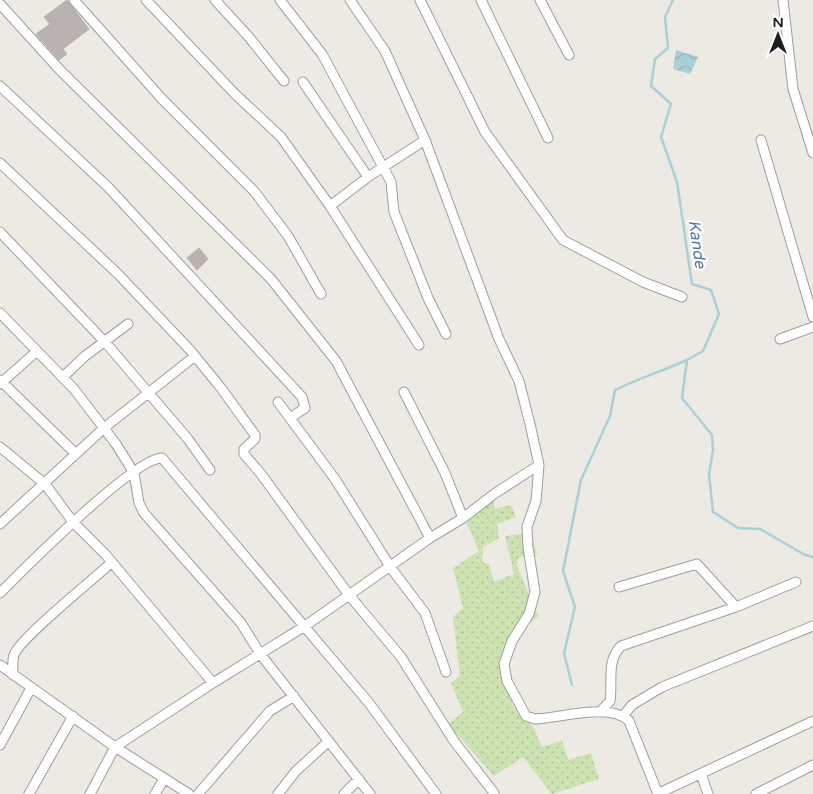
<svg xmlns="http://www.w3.org/2000/svg" width="813" height="794" font-family="'Varela Round',sans-serif">
  <style>
    .grass { fill: url(#grass-dots) }
    .water { fill: url(#water-waves) }
    .lines { fill: none; stroke-linecap: round; stroke-linejoin: round }
    .stream { stroke: #aacfd6; stroke-width: 2.5 }
    .building { fill: #bab2ae; stroke: #bdb0a9 }
    .minor-casing { stroke: #9e9e9e; stroke-width: 11 }
    .minor { stroke: #fff; stroke-width: 9 }
    .labels { text-anchor: middle; dominant-baseline: central; stroke-width: 4.5; stroke-linejoin: round; paint-order: stroke }
    .water-label { font-size: 16px; font-style: italic; fill: #527a9a; stroke: #fff }
  </style>
  <defs>
    <pattern id="grass-dots" width="8" height="8" patternUnits="userSpaceOnUse" patternTransform="scale(1.25)"><rect width="8" height="8" fill="#cce2b0"/><path d="M2 2h.1M6 6h.1" fill="none" stroke="#afc197" stroke-width="1.8" stroke-linecap="round"/></pattern>
    <pattern id="water-waves" width="16" height="10" patternUnits="userSpaceOnUse" patternTransform="scale(1.25)"><rect width="16" height="10" fill="#aacfd6"/><path d="M0 5q4-4 8 0t8 0" fill="none" stroke="#92b1b7"/></pattern>
  </defs>
  <rect width="100%" height="100%" fill="#edeae4"/>
  <!-- grass -->
  <path class="grass" d="M492 496 495 509 511 505 516 517 497 524 499 538 483 547 482 562 489 564 494 582 514 574 505 536 531 533 537 554 518 558 517 566 538 616 508 640 512 704 534 728 542 747 562 741 568 760 591 753 599 779 552 794 523 757 494 776 448 724 463 712 451 683 460 676 453 617 463 608 453 568 479 551 465 519Z"/>
  <!-- water -->
  <path class="water" d="M676 50 698 57 690 74 673 69Z"/>
  <g class="lines">
    <!-- stream -->
    <path class="stream" d="M673 0 665 17 668 48 655 59 651 86 671 104 661 137 677 182 692 284 711 290 719 314 703 351 687 360 682 398 712 435 713 451 709 474 713 512 738 528 760 529 805 555 813 557
      M572 685 564 653 575 607 563 571 581 480 610 416 615 390C639 378 663 371 687 360"/>
  </g>
  <!-- building -->
  <path class="building" d="M67 0 89 29 63 49 67 54 59 60 36 34 50 24 44 17Z
    M199 248 208 259 197 270 187 258Z"/>
  <g class="lines">
    <!-- minor casing -->
    <g class="minor-casing">
      <path id="minor" d="M74 0 162 99 254 191 288 236 321 294
        M146 0 235 94 281 137 330 206 419 345
        M215 0 248 36 284 81
        M280 0 322 54 391 182 394 212 428 298 446 334
        M350 0 385 51 425 140 499 339 519 381 530 424 539 465 536 501 527 527 528 547 535 592 529 614 512 641 504 664 507 681 526 716 535 719C561 718 610 702 629 721L658 794
        M420 0 485 132 563 240 643 282 682 297
        M481 0 548 138
        M540 0 569 55
        M783 0 793 89 813 153
        M0 4 59 69 271 279 336 361 430 538
        M303 82 368 177
        M0 86 108 187 302 397 305 408 290 418
        M761 140 813 317
        M0 163 118 274 190 350 221 388 255 435V439L244 449V454L261 474 349 595 401 657 454 741 494 793
        M330 206 368 177 425 140
        M0 232 105 342 188 439 210 470
        M0 313 74 389 116 444 134 473 139 503 144 513 241 623 261 655 370 794
        M780 339 813 327
        M63 377 85 356 128 324
        M0 380 76 454
        M0 384 37 351
        M404 392 445 473 463 518
        M278 402 335 479 391 568 425 613 446 672
        M0 447 45 484 73 522 105 554 213 683
        M0 524 104 428 195 356
        M619 587 697 564 736 607
        M0 593C24 569 134 458 162 458L369 703 436 794
        M0 665 115 747 189 794
        M13 675C13 668 12 661 14 655 20 638 94 579 112 562
        M600 712 610 701C613 681 606 661 621 646L736 607 796 582
        M623 716 632 705 662 687 813 626
        M0 745 31 688
        M701 774 708 794
        M29 794 73 716
        M90 794 115 747 213 683 305 626 430 538 463 518 494 494 539 465
        M155 794 164 779
        M198 794 270 711 294 696
        M278 794 296 771 329 741
        M344 794 359 779
        M657 794 813 721
        M756 794 813 765"/>
    </g>
    <!-- minor -->
    <use href="#minor" class="minor"/>
  </g>
  <g class="labels">
    <!-- water labels -->
    <g class="water-label">
      <text transform="translate(697 244) rotate(82)">Kande</text>
    </g>
  </g>
  <!-- north arrow -->
  <g transform="translate(778 35)" stroke="#ffffff" stroke-width="4" paint-order="stroke">
  <path d="M0-4L9 19L0 12L-9 19Z" fill="#1d1d1d"/>
  <text y="-8" font-size="14" font-weight="bold" text-anchor="middle" fill="#1d1d1d">N</text>
  </g>
</svg>
